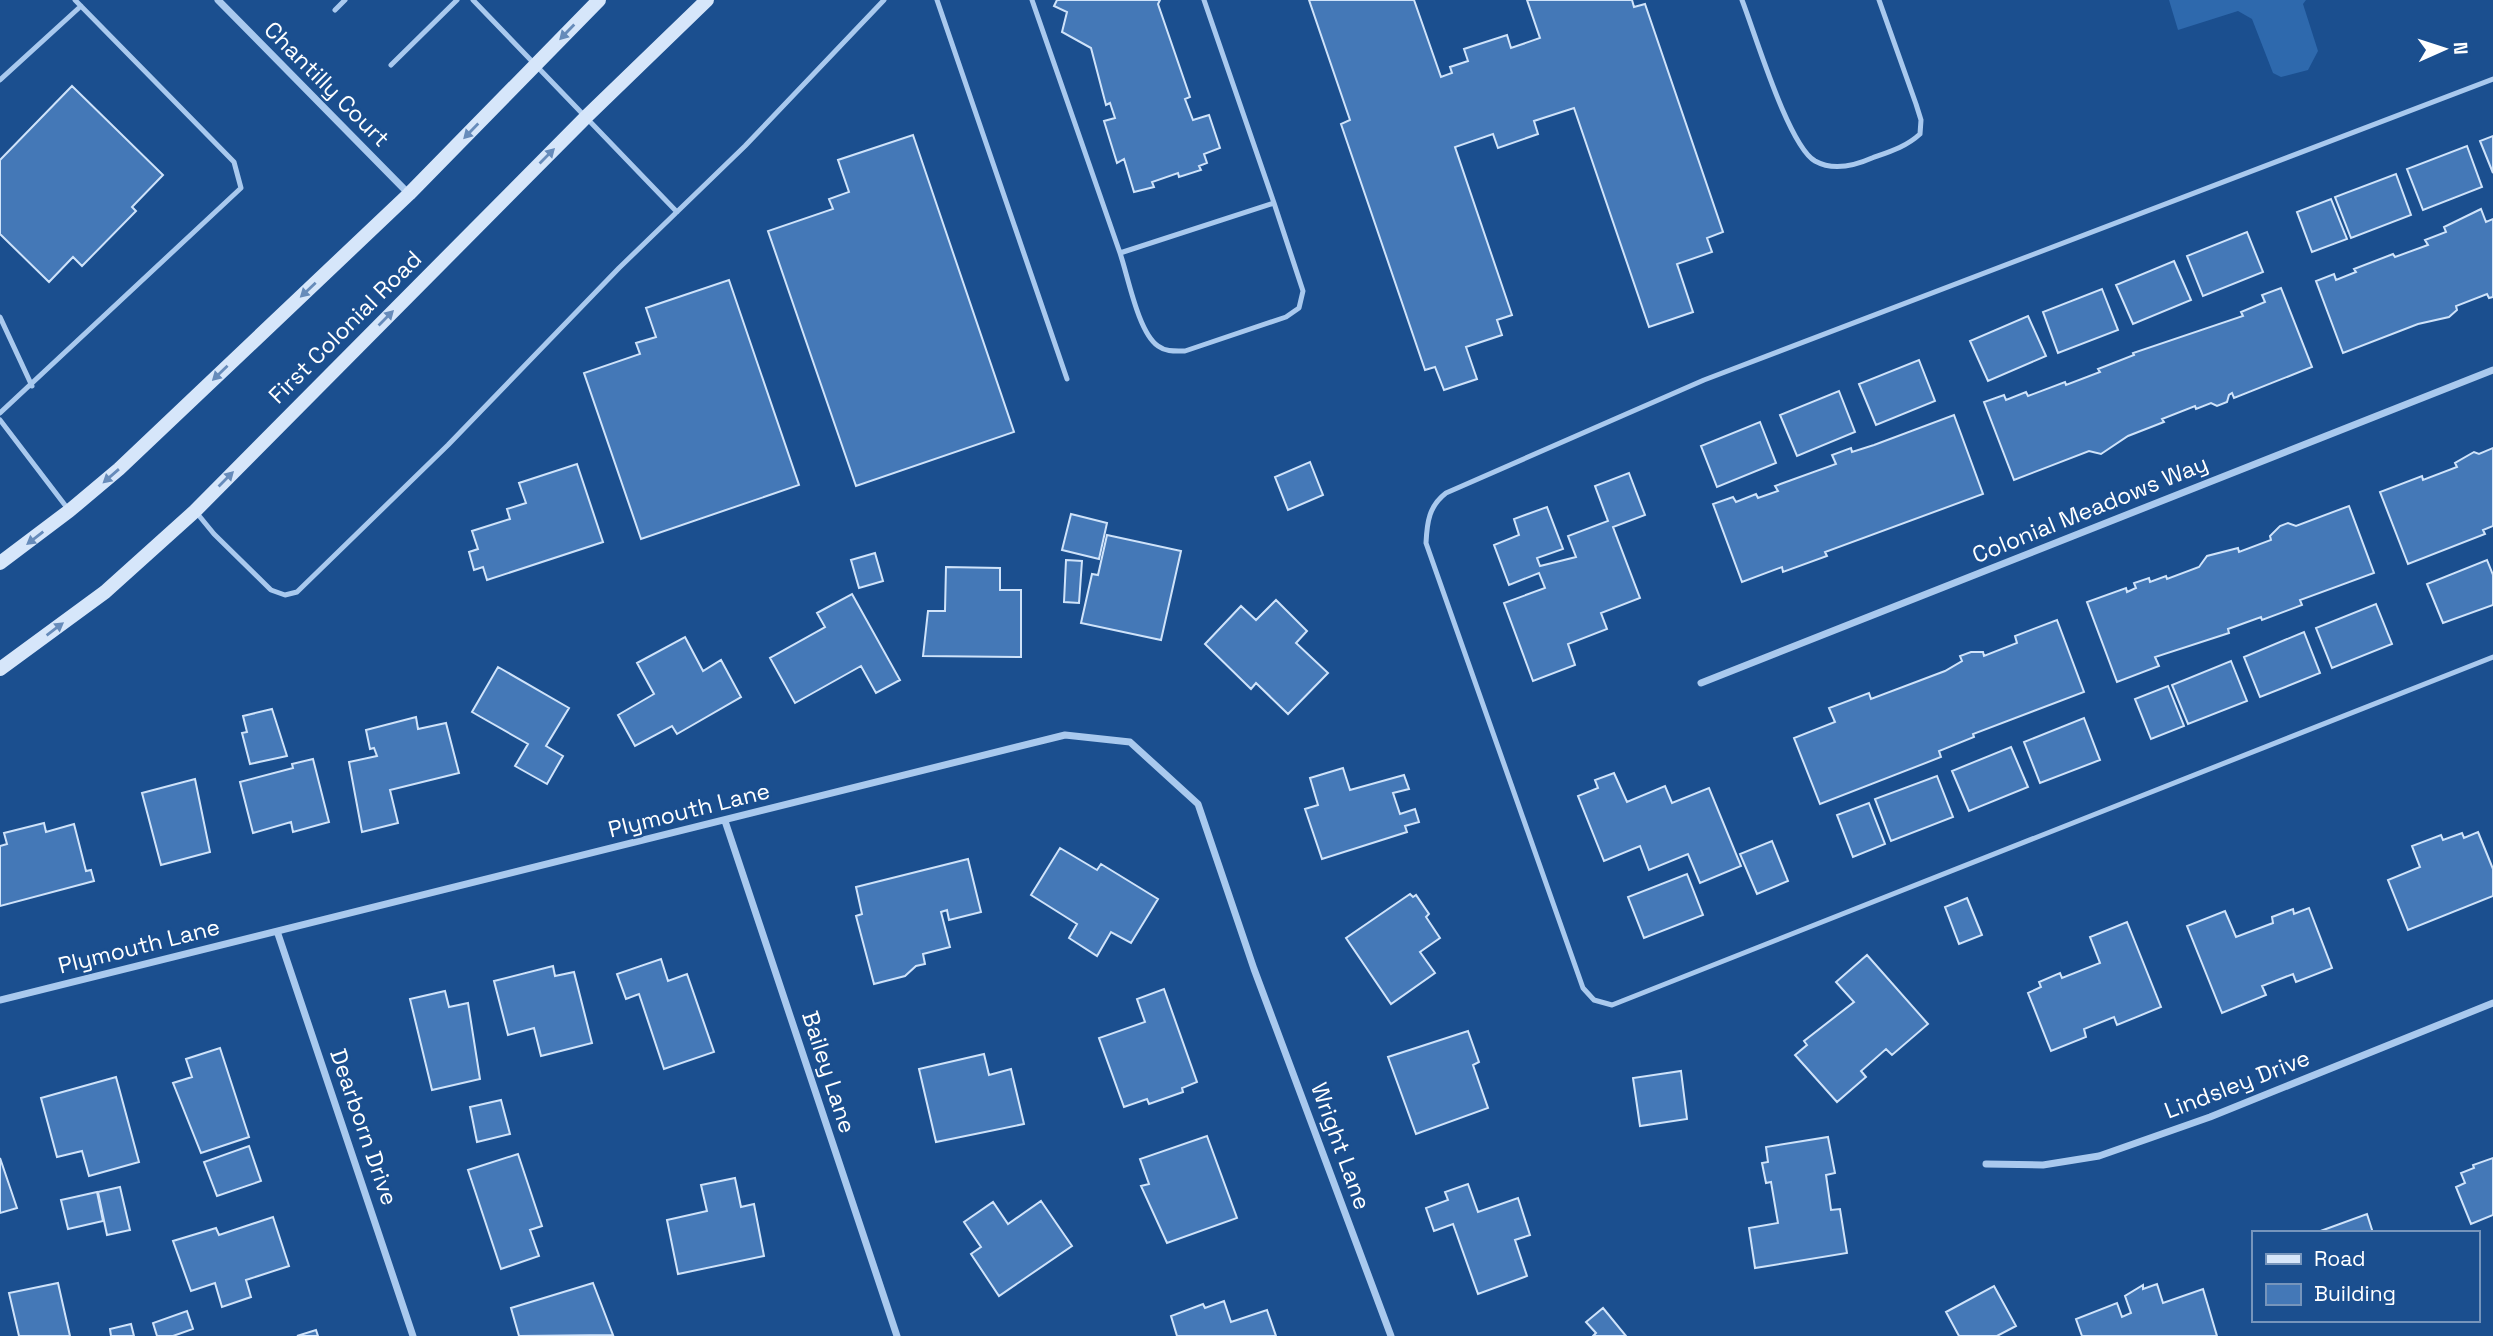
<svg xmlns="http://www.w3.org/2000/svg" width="2493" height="1336" font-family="'Space Grotesk',sans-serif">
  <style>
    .green { fill: #2e69ad }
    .building { fill: #4478b7; stroke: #cfe3fa; stroke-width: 2 }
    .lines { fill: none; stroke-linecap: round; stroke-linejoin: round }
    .service { stroke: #a9c9ee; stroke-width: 5 }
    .minor { stroke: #a9c9ee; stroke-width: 7 }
    .secondary { stroke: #d6e6fa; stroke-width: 14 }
    .oneway { fill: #668bba }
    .labels { text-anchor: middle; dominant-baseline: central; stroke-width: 5; stroke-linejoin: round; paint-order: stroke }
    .street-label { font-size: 23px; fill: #fff; stroke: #1b4f8f }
  </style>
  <rect width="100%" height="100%" fill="#1b4f8f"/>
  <!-- green -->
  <path class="green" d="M2169 0H2306L2303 4 2318 51 2308 70 2281 77 2273 73 2252 19 2238 11 2178 30Z"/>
  <!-- building -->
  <path class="building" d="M1057 0H1160L1158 4 1190 97 1185 99 1193 120 1209 115 1220 148 1204 154 1207 163 1199 166 1201 170 1179 177 1178 173 1152 182 1154 187 1134 192 1124 159 1117 163 1104 121 1115 118 1110 103 1106 105 1091 48 1062 32 1067 12 1054 6Z
    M1309 0H1414L1441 77 1452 73 1450 67 1468 61 1464 49 1507 35 1511 48 1540 38 1527 0H1632L1634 7 1645 4 1723 232 1707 238 1712 252 1677 264 1693 312 1649 327 1574 108 1534 121 1538 134 1498 148 1493 134 1455 147 1512 315 1497 320 1502 335 1466 347 1477 379 1444 390 1435 367 1425 370 1341 124 1350 120Z
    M72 86 163 175 132 207 136 211 82 266 73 257 49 282 0 234V160Z
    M913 135 1014 432 856 486 768 231 833 209 829 199 849 192 838 160Z
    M2493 136V173L2480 141Z
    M2467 146 2482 187 2423 210 2407 169Z
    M2396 174 2411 215 2351 238 2335 197Z
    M2331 199 2347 239 2312 252 2297 212Z
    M2481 209 2486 222 2493 219V297L2489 298 2487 294 2456 306 2457 310 2449 317 2418 324 2343 353 2316 281 2334 274 2336 280 2356 272 2354 269 2393 254 2395 257 2428 245 2425 240 2446 232 2444 227Z
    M2247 232 2263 272 2203 296 2187 256Z
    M2174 261 2191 300 2133 324 2116 285Z
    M729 280 799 485 641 539 584 373 640 354 636 343 656 337 646 308Z
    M2281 288 2312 367 2234 398 2232 393 2229 395 2227 402 2217 406 2211 403 2196 409 2195 406 2162 419 2164 422 2128 436 2101 454 2089 451 2014 480 1984 402 2004 395 2006 400 2026 392 2028 396 2065 382 2066 385 2100 372 2098 369 2134 355 2133 353 2243 316 2241 312 2265 302 2262 295Z
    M2102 289 2118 330 2058 353 2043 312Z
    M2028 316 2046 356 1988 381 1970 341Z
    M1919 360 1935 401 1876 425 1859 384Z
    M1839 391 1855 432 1797 456 1780 415Z
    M1954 415 1983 494 1825 552 1827 556 1783 572 1782 567 1742 582 1713 504 1733 497 1736 502 1756 494 1758 498 1778 491 1775 486 1836 464 1832 455 1851 448 1852 452 1874 445Z
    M1760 422 1776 463 1717 487 1701 446Z
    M2493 448V526L2483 530 2485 534 2408 564 2380 492 2422 476 2423 480 2457 467 2455 463 2474 452 2479 454Z
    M1310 462 1323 495 1288 510 1275 477Z
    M577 464 603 542 487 580 483 567 474 570 469 552 478 549 472 531 510 519 507 509 526 503 519 483Z
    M1629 473 1645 515 1613 527 1640 598 1601 613 1607 629 1568 644 1575 665 1533 681 1504 603 1545 588 1539 573 1509 585 1494 545 1519 535 1514 519 1547 507 1563 549 1537 558 1540 566 1576 557 1568 536 1608 521 1595 486Z
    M2349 506 2374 573 2300 600 2302 605 2262 620 2261 617 2228 629 2229 633 2155 657 2159 666 2117 682 2087 602 2126 588 2127 592 2136 588 2134 583 2149 578 2150 582 2166 576 2167 579 2199 567 2207 556 2238 548 2239 552 2271 540 2270 536 2280 526 2288 523 2296 526Z
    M1071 514 1107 523 1099 559 1062 550Z
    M1107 535 1181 551 1161 640 1081 623 1092 574 1098 575Z
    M875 553 883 581 859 588 851 560Z
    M1066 560 1082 561 1079 603 1064 602Z
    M2487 560 2493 575V605L2443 623 2427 584Z
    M946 567 1000 568V590H1021V657L923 656 928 611H945Z
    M852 594 900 680 876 693 861 666 795 703 770 658 825 627 817 613Z
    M1276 600 1307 631 1296 643 1328 673 1288 714 1256 683 1251 689 1205 644 1241 606 1256 620Z
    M2376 604 2392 644 2332 668 2316 628Z
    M2057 620 2084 692 1973 734 1974 737 1939 751 1941 757 1820 804 1794 738 1835 722 1829 708 1869 693 1871 699 1945 671 1962 661 1960 656 1971 652H1983L1984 656 2017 643 2015 636Z
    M2304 632 2320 673 2260 697 2244 657Z
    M685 637 703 671 721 660 741 697 677 734 672 726 635 746 618 715 654 694 637 663Z
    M2231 661 2247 701 2188 724 2172 685Z
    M498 667 569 708 546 746 563 756 547 784 515 766 528 744 472 712Z
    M2168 686 2184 726 2151 739 2135 699Z
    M272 709 287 756 250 764 242 733 247 732 243 716Z
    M416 717 418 729 446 723 459 773 390 790 398 823 362 832 349 762 377 756 374 748 370 749 366 730Z
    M2084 718 2100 760 2040 783 2024 742Z
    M2011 747 2028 787 1969 811 1952 771Z
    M313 759 329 822 293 832 291 822 253 833 240 782 293 768 292 764Z
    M1343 768 1350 790 1404 775 1409 789 1393 793 1400 814 1415 809 1419 822 1405 826 1407 832 1322 859 1305 809 1318 805 1310 778Z
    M1614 773 1627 802 1665 786 1672 803 1709 788 1741 866 1700 883 1688 854 1649 870 1640 846 1604 861 1578 796 1598 788 1595 780Z
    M1937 776 1953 817 1891 841 1875 799Z
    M195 779 210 852 161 865 142 793Z
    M1869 803 1885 844 1853 857 1837 815Z
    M44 823 46 832 74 824 86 871 91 870 94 881 0 906V846L7 844 4 833Z
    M2478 832 2493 869V896L2408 930 2388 880 2420 867 2412 846 2441 835 2443 840 2462 833 2464 838Z
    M1772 841 1788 881 1757 894 1740 854Z
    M1060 848 1097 870 1101 864 1158 899 1131 943 1111 932 1097 956 1069 938 1077 924 1031 895Z
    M968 859 981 912 949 920 947 910 941 912 950 947 923 954 925 964 916 966 905 976 874 984 856 916 862 914 856 887Z
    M1687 874 1703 915 1644 938 1628 897Z
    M1410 894 1413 897 1416 895 1429 914 1426 917 1440 938 1420 952 1435 973 1391 1004 1346 938Z
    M1967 898 1982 935 1959 944 1945 907Z
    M2309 908 2332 968 2296 982 2293 974 2262 986 2266 995 2222 1013 2187 926 2225 911 2236 937 2273 923 2272 917 2293 909 2294 914Z
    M2127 922 2161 1007 2117 1025 2114 1017 2084 1029 2086 1037 2051 1051 2028 993 2041 987 2039 982 2060 973 2062 978 2100 963 2090 937Z
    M1867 955 1928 1024 1892 1055 1886 1049 1861 1071 1866 1077 1837 1102 1795 1055 1807 1045 1804 1041 1854 1002 1836 982Z
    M661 959 668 981 687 974 714 1052 664 1069 639 994 626 999 617 974Z
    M553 966 555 976 574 972 592 1043 541 1056 534 1028 508 1035 494 981Z
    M1164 989 1197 1082 1182 1088 1183 1092 1149 1104 1147 1099 1124 1107 1099 1038 1145 1022 1137 999Z
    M445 991 449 1007 468 1003 480 1079 432 1090 410 999Z
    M1468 1031 1479 1062 1473 1065 1488 1108 1416 1134 1388 1057Z
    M220 1048 249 1137 201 1153 173 1083 192 1077 186 1059Z
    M984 1054 989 1075 1011 1069 1024 1124 936 1142 919 1069Z
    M1681 1071 1687 1119 1640 1126 1633 1078Z
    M116 1077 139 1162 89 1176 82 1151 57 1157 41 1098Z
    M501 1100 510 1134 477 1142 470 1107Z
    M1207 1136 1237 1218 1167 1243 1141 1186 1149 1184 1140 1159Z
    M1828 1137 1835 1173 1826 1175 1831 1210 1840 1209 1847 1253 1755 1268 1749 1228 1778 1223 1771 1182 1766 1183 1762 1163 1768 1162 1766 1147Z
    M249 1146 261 1181 217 1196 204 1162Z
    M518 1154 542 1226 530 1230 539 1256 501 1269 468 1170Z
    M0 1158 17 1208 0 1213Z
    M2493 1158V1215L2471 1224 2456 1187 2465 1183 2461 1173 2474 1168 2473 1165Z
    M735 1178 741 1207 754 1204 764 1256 678 1274 667 1220 707 1211 701 1185Z
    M1468 1184 1478 1212 1518 1198 1530 1235 1515 1240 1527 1276 1478 1294 1453 1224 1434 1231 1426 1208 1448 1200 1445 1192Z
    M120 1187 130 1230 107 1235 98 1192Z
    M97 1192 103 1221 68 1229 61 1200Z
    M1041 1201 1072 1246 999 1296 971 1254 981 1247 964 1222 993 1202 1008 1224Z
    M2367 1214 2373 1233H2315Z
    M273 1217 289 1266 246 1280 251 1297 222 1307 215 1283 191 1291 173 1241 216 1228 219 1235Z
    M58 1283 70 1336H19L9 1293Z
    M593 1283 613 1335 519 1336 511 1308Z
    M2157 1284 2163 1303 2203 1289 2217 1336H2082L2076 1319 2117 1303 2122 1317 2131 1313 2125 1296 2143 1285V1289Z
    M1994 1286 2016 1326 1997 1336H1959L1946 1312Z
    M1224 1301 1231 1322 1267 1310 1276 1336H1177L1171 1316 1203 1304 1205 1308Z
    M1603 1308 1626 1336H1593L1596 1333 1586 1322Z
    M187 1311 193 1329 173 1336H157L153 1323Z
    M131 1324 134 1336H111L110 1329Z
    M316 1330 318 1336H297Z"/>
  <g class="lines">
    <!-- service -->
    <path class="service" d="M473 0 677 212
      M937 0 1067 379
      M1032 0 1120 253 1274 203 1204 0
      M1742 0C1755 33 1788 145 1815 161 1833 171 1854 166 1872 158 1889 152 1906 147 1920 134L1921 120 1916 104 1879 0
      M335 10 345 0
      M391 65 457 0
      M2493 79 1704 380 1446 493C1429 506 1427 522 1426 543L1583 988 1594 1000 1612 1005 2493 657
      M0 80 81 6
      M1120 253C1128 276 1138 332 1158 346 1166 352 1175 351 1185 351L1286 317 1299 308 1303 291 1274 203
      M0 317 32 386
      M0 413 241 188 234 162 75 0
      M0 420 68 509
      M196 512 214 534 271 590 285 595 297 592 448 445 619 268 745 146 884 0"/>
    <!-- minor -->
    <path class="minor" d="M218 0 409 194
      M1701 683 2493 370
      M725 821 897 1336
      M277 931 413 1336
      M0 1000 1065 735 1130 742 1198 804 1254 969 1391 1336
      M1986 1164 2043 1165 2099 1156 2210 1117 2493 1003"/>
    <!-- secondary -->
    <path class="secondary" d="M0 563 69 511 119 469 409 194 599 0
      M0 669 105 592 195 511 587 116 707 0"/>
  </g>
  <!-- one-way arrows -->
  <defs><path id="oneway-solid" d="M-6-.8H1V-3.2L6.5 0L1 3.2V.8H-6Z" transform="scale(1.75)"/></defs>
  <g class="oneway">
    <use href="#oneway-solid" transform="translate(567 32) rotate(134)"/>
    <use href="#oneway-solid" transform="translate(471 131) rotate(134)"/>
    <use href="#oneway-solid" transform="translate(547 156) rotate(-45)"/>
    <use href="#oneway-solid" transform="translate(308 290) rotate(137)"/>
    <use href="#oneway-solid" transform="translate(386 318) rotate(-45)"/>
    <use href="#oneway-solid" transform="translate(220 373) rotate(136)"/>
    <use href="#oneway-solid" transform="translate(111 476) rotate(139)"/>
    <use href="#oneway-solid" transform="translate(226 479) rotate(-45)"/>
    <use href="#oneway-solid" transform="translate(35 538) rotate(142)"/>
    <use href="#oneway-solid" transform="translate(55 629) rotate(-37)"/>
  </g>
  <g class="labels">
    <!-- street labels -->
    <g class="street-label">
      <text transform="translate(327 84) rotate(45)">Chantilly Court</text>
      <text transform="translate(345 327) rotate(-45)">First Colonial Road</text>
      <text transform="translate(2090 509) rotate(-22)">Colonial Meadows Way</text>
      <text transform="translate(689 810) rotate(-14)">Plymouth Lane</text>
      <text transform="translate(139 946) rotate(-14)">Plymouth Lane</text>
      <text transform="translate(829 1072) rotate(72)">Bailey Lane</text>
      <text transform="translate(2237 1084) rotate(-21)">Lindsley Drive</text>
      <text transform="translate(364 1127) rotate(71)">Dearborn Drive</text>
      <text transform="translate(1341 1146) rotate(70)">Wright Lane</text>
    </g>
  </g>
  <!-- legend -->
  <rect x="2252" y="1231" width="228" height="91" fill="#1b4f8f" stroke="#7695bc" stroke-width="2"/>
  <rect x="2266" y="1254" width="35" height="10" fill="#d6e6fa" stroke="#7695bc" stroke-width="2"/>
  <text x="2314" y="1266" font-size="21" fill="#ffffff">Road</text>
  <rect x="2266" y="1284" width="35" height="21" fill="#4478b7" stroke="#7695bc" stroke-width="2"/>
  <text x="2314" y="1301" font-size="21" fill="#ffffff">Building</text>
  <!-- north arrow -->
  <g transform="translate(2444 49) rotate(87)" stroke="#1b4f8f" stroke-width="5" paint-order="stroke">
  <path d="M0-5L12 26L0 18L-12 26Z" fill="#ffffff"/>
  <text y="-10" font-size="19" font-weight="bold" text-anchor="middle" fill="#ffffff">N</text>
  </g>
</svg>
